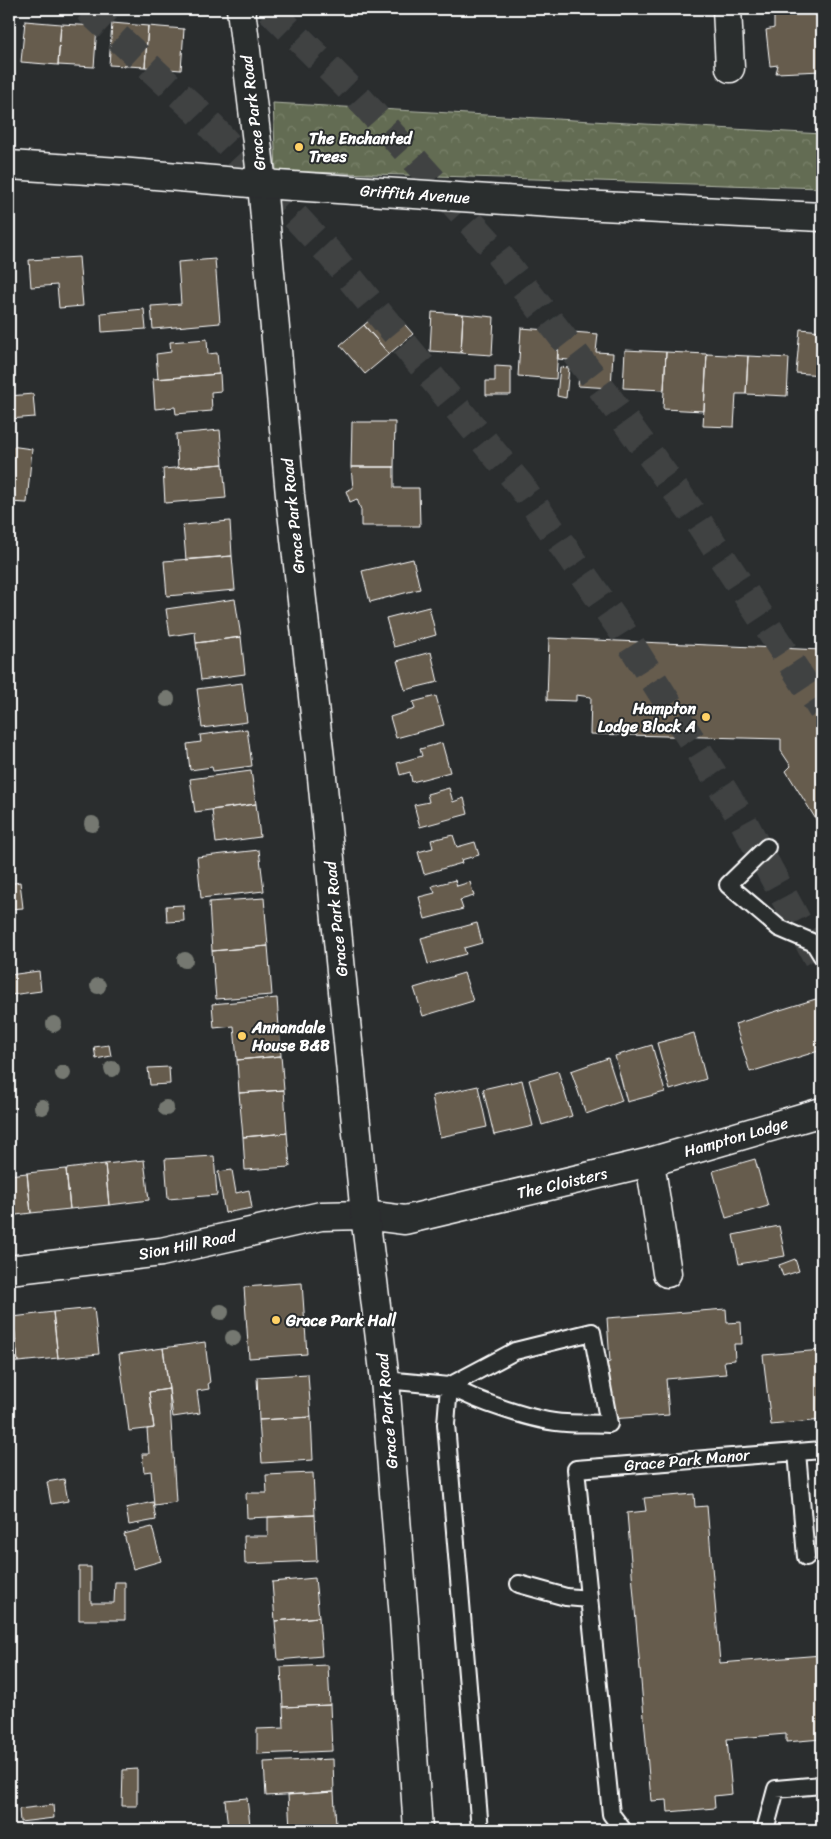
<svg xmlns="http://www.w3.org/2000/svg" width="831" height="1839" font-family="Sriracha,sans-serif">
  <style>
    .forest { fill: url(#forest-crowns); stroke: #b1b6a8 }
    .building { fill: #665c4e; stroke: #fff }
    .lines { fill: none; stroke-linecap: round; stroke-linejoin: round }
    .motorway-tunnel { stroke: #3f4243; stroke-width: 28; stroke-dasharray: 28 14; stroke-linecap: butt }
    .service-casing { stroke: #fff; stroke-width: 20 }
    .minor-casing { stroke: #fff; stroke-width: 31 }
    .tertiary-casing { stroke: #fff; stroke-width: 31 }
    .secondary-casing { stroke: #fff; stroke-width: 31 }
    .service { stroke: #2a2d2e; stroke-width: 16 }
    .minor { stroke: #2a2d2e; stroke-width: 28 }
    .tertiary { stroke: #2a2d2e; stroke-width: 28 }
    .secondary { stroke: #2a2d2e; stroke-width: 28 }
    .tree { fill: #747871 }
    .poi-dot { fill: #ffd166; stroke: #2a2d2e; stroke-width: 2 }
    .labels { text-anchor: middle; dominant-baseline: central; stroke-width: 4; stroke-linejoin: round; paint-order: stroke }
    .street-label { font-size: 16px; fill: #fff; stroke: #2a2d2e }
    .poi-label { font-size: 16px; font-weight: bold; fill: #fff; stroke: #2a2d2e; text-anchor: start }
  </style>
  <defs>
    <pattern id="forest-crowns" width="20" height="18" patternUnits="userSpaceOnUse" patternTransform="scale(1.25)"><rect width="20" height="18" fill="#636c52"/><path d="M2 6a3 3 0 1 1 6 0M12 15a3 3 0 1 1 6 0" fill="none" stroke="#7a826c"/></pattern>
  </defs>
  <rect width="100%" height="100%" fill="#2a2d2e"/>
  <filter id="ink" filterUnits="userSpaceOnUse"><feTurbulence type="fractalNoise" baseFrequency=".02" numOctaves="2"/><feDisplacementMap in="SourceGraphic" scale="10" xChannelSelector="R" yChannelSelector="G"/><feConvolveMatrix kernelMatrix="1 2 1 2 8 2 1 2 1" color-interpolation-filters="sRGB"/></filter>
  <g filter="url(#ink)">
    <!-- forest -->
    <path class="forest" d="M273 103 822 134V188L276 171Z"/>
    <!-- building -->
    <path class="building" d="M774 9H822V71L776 73 778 65 770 66 766 30 774 28Z
      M25 21 61 24 58 65 21 62Z
      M112 23 148 26 145 67 109 65Z
      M61 24 97 26 94 67 58 65Z
      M148 26 184 29 181 70 145 67Z
      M79 257 83 306 59 308 57 285 31 287 29 260Z
      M215 259 220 323 153 329 151 306 181 304 178 262Z
      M9 281H11L9 320Z
      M388 305 413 334 389 354 364 325Z
      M144 309 146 329 102 332 101 313Z
      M432 312 463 314 461 353 430 351Z
      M463 314 494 317 492 355 461 353Z
      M364 325 389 354 365 374 340 345Z
      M521 328 559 331 556 379 518 376Z
      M800 329 822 331V375L796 373Z
      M559 331 598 334 596 352 613 353 611 388 578 386 580 361 558 359Z
      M207 339 208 354 217 353 219 374 158 379 156 354 171 352 170 342Z
      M625 350 666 352 664 390 623 388Z
      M666 352 707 354 704 411 663 409Z
      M707 354 748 356 746 394H736L734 427 703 426Z
      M748 356 789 358 787 396 746 394Z
      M495 366 511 367V395H486V381H495Z
      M560 367 569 368 566 398 557 396Z
      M220 374 221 391 211 392 212 411 176 414 175 407 155 409 153 379Z
      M33 394 35 417 9 419V396Z
      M352 422H395L394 467H351Z
      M220 430 223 464 178 468 176 434Z
      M10 446 32 449 27 503 9 502Z
      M223 464 226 498 165 503 163 469Z
      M351 467H394V488H419L420 526H361V510L357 499 350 502 346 491 353 488Z
      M230 521 232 556 186 560 183 525Z
      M232 556 235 590 167 596 164 561Z
      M413 559 420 589 370 602 362 571Z
      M235 599 241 637 196 643 195 632 170 636 166 609Z
      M429 607 436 635 394 647 386 618Z
      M241 637 245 674 201 680 196 643Z
      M549 638 822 650V829L786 771 791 766 781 751V739L590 734 591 697 576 695V701L547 700Z
      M431 652 438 682 405 690 397 661Z
      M242 683 247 722 202 728 197 689Z
      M436 696 444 725 396 738 390 717 415 709 413 702Z
      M247 729 252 766 213 771 212 767 190 770 187 744 201 742 200 735Z
      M442 743 450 772 412 782 410 772 400 775 397 763 422 756 420 749Z
      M251 771 256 804 195 812 190 779Z
      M449 788 453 802 464 798 468 814 420 827 414 805 429 802 427 794Z
      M256 804 260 837 216 843 212 810Z
      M453 835 457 847 475 842 479 855 461 860 462 863 424 874 418 852 433 848 431 840Z
      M259 850 264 891 201 898 197 857Z
      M455 880 457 886 470 882 474 896 460 900 463 909 425 919 419 897 435 893 432 886Z
      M20 882 23 908 9 909V884Z
      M264 898 268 946 212 951 209 902Z
      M183 905 184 921 167 922 166 906Z
      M477 923 482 943 464 948 466 954 428 964 421 938Z
      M268 946 272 995 216 999 212 951Z
      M39 971 41 991 11 995 9 975Z
      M464 973 473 1001 423 1016 414 988Z
      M277 998 281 1056 237 1060 234 1026 214 1028 212 1004Z
      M819 998 822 1009V1050L750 1072 735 1024Z
      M694 1033 706 1079 670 1090 657 1043Z
      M109 1045 111 1056 96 1059 94 1047Z
      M652 1045 665 1092 627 1102 615 1056Z
      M281 1056 284 1090 239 1093 237 1060Z
      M608 1058 622 1101 586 1114 571 1071Z
      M169 1067 170 1084 150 1085 148 1068Z
      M558 1071 572 1116 542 1125 529 1080Z
      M522 1080 533 1126 494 1135 483 1089Z
      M478 1086 487 1127 440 1137 432 1096Z
      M284 1090 287 1133 243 1137 239 1093Z
      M287 1133 290 1167 245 1170 243 1137Z
      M214 1156 217 1195 168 1199 165 1159Z
      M755 1159 768 1206 726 1218 713 1171Z
      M144 1160 149 1200 109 1205 105 1164Z
      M105 1164 109 1205 70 1209 66 1169Z
      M66 1169 70 1209 31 1213 27 1173Z
      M232 1170 236 1193 249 1190 252 1208 225 1213 218 1172Z
      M27 1173 31 1213 9 1216V1175Z
      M779 1226 785 1256 739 1264 733 1235Z
      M795 1259 799 1271 783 1276 779 1265Z
      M302 1283 307 1354 249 1358 244 1287Z
      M94 1308 99 1354 58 1358 53 1312Z
      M726 1309 727 1323 741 1322 742 1344H734L735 1360 724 1361 726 1374 666 1379 669 1415 610 1419 606 1363 610 1362 607 1318Z
      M53 1312 58 1358 18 1362 13 1317Z
      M9 1317H13L18 1362 9 1363Z
      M205 1342 210 1383H208L209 1389 197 1391 200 1413 173 1417 163 1348Z
      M163 1348 169 1389 149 1392 154 1428 129 1431 119 1354Z
      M822 1350V1420L771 1425 763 1355Z
      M308 1374 311 1417 259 1420 257 1377Z
      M169 1389 176 1502 154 1505 151 1471 144 1472 142 1454H149L147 1429 154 1428 149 1392Z
      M311 1417 313 1460 262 1463 259 1420Z
      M313 1473 315 1515 247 1518 246 1493H267L266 1475Z
      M64 1479 68 1501 51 1504 47 1482Z
      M694 1494 695 1507 707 1506 720 1663 822 1655V1739L786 1742V1734L727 1739 732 1794 714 1796 715 1808 668 1812 667 1800 651 1801 627 1513 646 1511 644 1498Z
      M153 1502 156 1520 129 1525 126 1508Z
      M315 1515 317 1561 245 1564 244 1536H268V1517Z
      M152 1527 161 1561 133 1569 124 1534Z
      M79 1567H91V1603H114L115 1582H125V1620H79Z
      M315 1578 319 1617 275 1621 272 1582Z
      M319 1617 322 1656 278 1660 275 1621Z
      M328 1665 330 1705 283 1707 281 1667Z
      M330 1705 332 1751 257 1754V1729L284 1728 283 1707Z
      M333 1759 334 1792 266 1796 264 1762Z
      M137 1769V1806H122L123 1770Z
      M334 1792 336 1825 290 1828 288 1795Z
      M247 1798 250 1825 228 1828 225 1800Z
      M53 1805 54 1818 20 1822 19 1809Z"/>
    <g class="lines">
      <!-- motorway-tunnel -->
      <path class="motorway-tunnel" d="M87 9 197 111 331 255 521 486 623 632 743 821 822 967
        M269 9 357 96 492 246 594 378 698 521 822 710"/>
      <!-- service casing -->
      <g class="service-casing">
        <path id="service" d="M767 847 728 885 779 928 814 943 822 956
          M592 1332 609 1424C595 1423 580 1424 566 1423 536 1422 476 1401 449 1386L515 1351Z
          M385 1380 449 1386 446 1424 480 1830
          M806 1557 797 1452 822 1450
          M519 1584 566 1597 589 1599
          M623 1830 611 1814 576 1469 797 1452
          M765 1830 776 1789 822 1785"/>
      </g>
      <!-- minor casing -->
      <g class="minor-casing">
        <path id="minor" d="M727 9 730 68
          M650 1162 822 1112
          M9 1270 161 1252 321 1216 365 1215 405 1220 650 1162 667 1273"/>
      </g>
      <!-- tertiary casing -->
      <g class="tertiary-casing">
        <path id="tertiary" d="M241 9 262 184 290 495 321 767 365 1215 385 1380 404 1618 418 1830"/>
      </g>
      <!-- secondary casing -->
      <g class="secondary-casing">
        <path id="secondary" d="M9 165 120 172 262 184 582 205 822 217"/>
      </g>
      <!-- service -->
      <use href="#service" class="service"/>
      <!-- minor -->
      <use href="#minor" class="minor"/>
      <!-- tertiary -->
      <use href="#tertiary" class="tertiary"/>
      <!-- secondary -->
      <use href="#secondary" class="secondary"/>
    </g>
    <!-- trees -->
    <g class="tree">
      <circle cx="167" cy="699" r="8"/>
      <circle cx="92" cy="824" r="8"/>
      <circle cx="185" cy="960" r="8"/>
      <circle cx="98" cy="986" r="8"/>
      <circle cx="54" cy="1024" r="8"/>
      <circle cx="112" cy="1069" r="8"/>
      <circle cx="63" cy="1073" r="8"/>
      <circle cx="42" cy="1107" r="8"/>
      <circle cx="166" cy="1108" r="8"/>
      <circle cx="221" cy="1312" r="8"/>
      <circle cx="233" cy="1338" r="8"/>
    </g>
  </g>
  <!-- markers -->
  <g class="poi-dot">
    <circle cx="299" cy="147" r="5"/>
    <circle cx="706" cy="717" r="5"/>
    <circle cx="242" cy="1036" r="5"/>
    <circle cx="276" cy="1320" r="5"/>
  </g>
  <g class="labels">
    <!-- street labels -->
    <g class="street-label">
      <text transform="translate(253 113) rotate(-97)">Grace Park Road</text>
      <text transform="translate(415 194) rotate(4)">Griffith Avenue</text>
      <text transform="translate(293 516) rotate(-96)">Grace Park Road</text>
      <text transform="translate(336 919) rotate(-96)">Grace Park Road</text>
      <text transform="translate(736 1137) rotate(-16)">Hampton Lodge</text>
      <text transform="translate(562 1183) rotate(-13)">The Cloisters</text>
      <text transform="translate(187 1245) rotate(-11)">Sion Hill Road</text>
      <text transform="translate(387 1411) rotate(-95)">Grace Park Road</text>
      <text transform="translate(687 1460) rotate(-5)">Grace Park Manor</text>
    </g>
    <!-- poi labels -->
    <g class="poi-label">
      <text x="309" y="138">The Enchanted<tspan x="309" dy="18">Trees</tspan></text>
      <text x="696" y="708" text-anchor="end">Hampton<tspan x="696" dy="18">Lodge Block A</tspan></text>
      <text x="252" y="1027">Annandale<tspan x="252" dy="18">House B&amp;B</tspan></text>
      <text x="286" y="1320">Grace Park Hall</text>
    </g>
  </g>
  <!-- margin -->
  <rect width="831" height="1839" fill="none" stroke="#2a2d2e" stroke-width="30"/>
  <rect x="15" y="15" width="801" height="1809" fill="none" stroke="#fff" stroke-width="2" filter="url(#ink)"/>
</svg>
